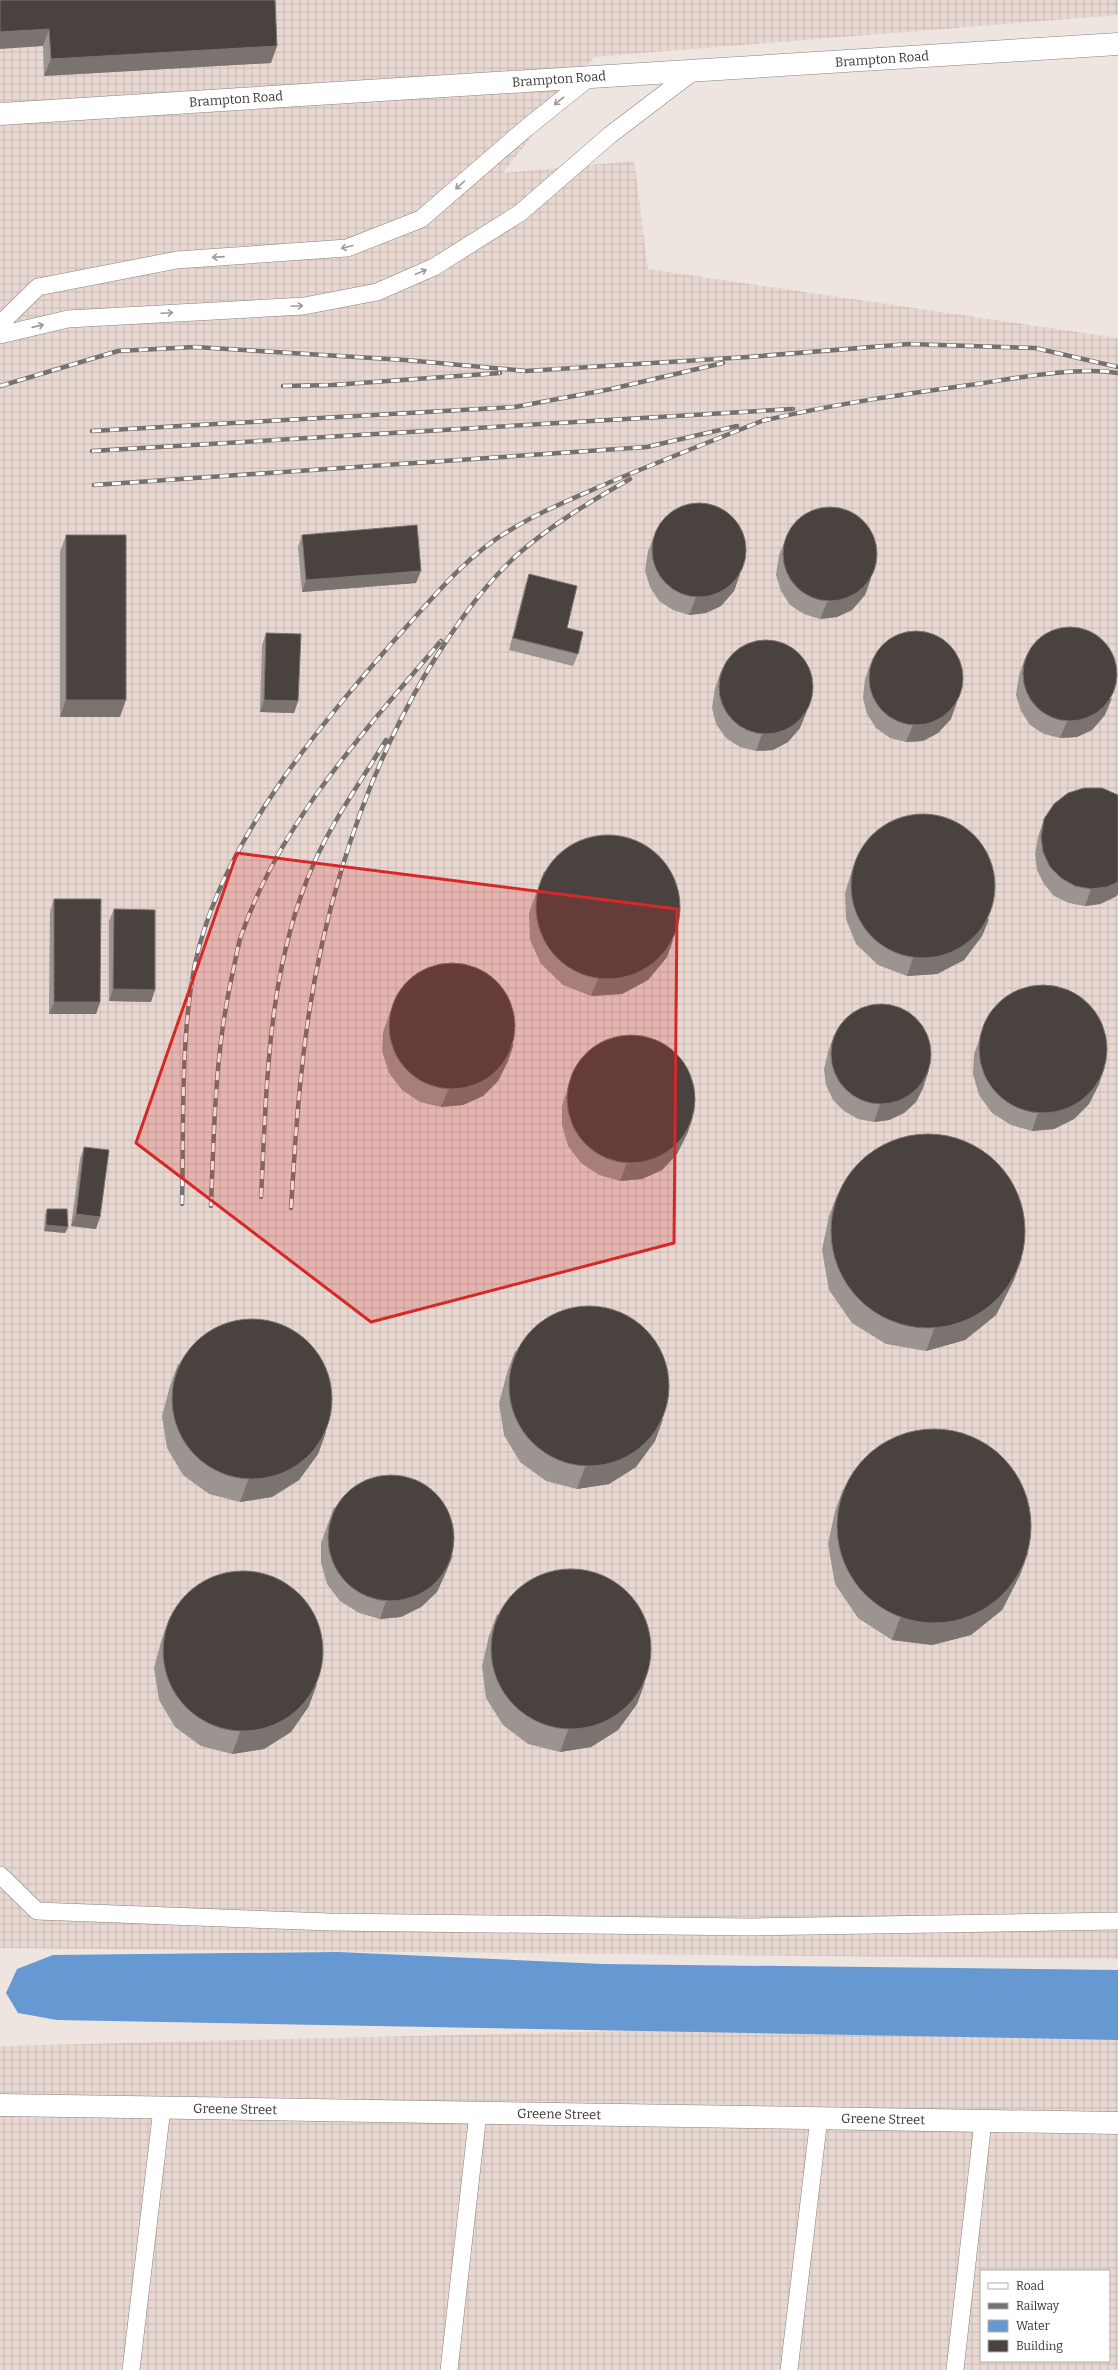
<svg xmlns="http://www.w3.org/2000/svg" width="1118" height="2370" font-family="Bitter,serif">
  <style>
    .industrial { fill: url(#industrial-grid); fill-rule: evenodd }
    .water { fill: #6698d1 }
    .lines { fill: none; stroke-linecap: round; stroke-linejoin: round }
    .lane-casing { stroke: #89817e; stroke-width: 18 }
    .street-casing { stroke: #89817e; stroke-width: 23 }
    .lane { stroke: #fff; stroke-width: 17 }
    .street { stroke: #fff; stroke-width: 22 }
    .rail-casing { stroke: #76716e; stroke-width: 4.5 }
    .rail { stroke: #fff; stroke-width: 3; stroke-dasharray: 9; stroke-linecap: butt }
    .wall { fill: #9c9490 }
    .shaded-wall { fill: #7a7370 }
    .building { fill: #49423f; stroke: #7a7370 }
    .oneway { stroke: #9c9a9a }
    .marked { fill: #d62828; fill-opacity: 0.2; stroke: #d62828; stroke-width: 3; stroke-linejoin: round }
    .labels { text-anchor: middle; dominant-baseline: central; stroke-width: 4; stroke-linejoin: round; paint-order: stroke }
    .street-label { font-size: 13px; fill: #393634; stroke: #fff }
  </style>
  <defs>
    <pattern id="industrial-grid" width="8" height="8" patternUnits="userSpaceOnUse"><rect width="8" height="8" fill="#e8d8d1"/><path d="M0 4h8M4 0v8" fill="none" stroke="#c8bab4"/></pattern>
  </defs>
  <rect width="100%" height="100%" fill="#eee5e1"/>
  <!-- industrial -->
  <path class="industrial" d="M0 0H1118V15L594 57 503 173 634 161 648 269 1118 338V1959L0 1948Z
    M1118 2019V2370H0V2046ZM981 2271H1109V2361H981Z"/>
  <!-- water -->
  <path class="water" d="M338 1952 603 1964 1118 1970V2040L57 2020 18 2013 6 1993 17 1969 53 1955Z"/>
  <g class="lines">
    <!-- lane casing -->
    <g class="lane-casing">
      <path id="lane" d="M0 324 38 287 177 260 347 248 421 219 524 130 590 77
        M0 335 68 319 304 306 377 292 434 267 520 213 610 135 694 71
        M0 1875 37 1911 330 1922 750 1927 1118 1921
        M131 2370 162 2108
        M449 2370 478 2113
        M789 2370 819 2118
        M955 2370 983 2121"/>
    </g>
    <!-- street casing -->
    <g class="street-casing">
      <path id="street" d="M0 114 1118 44
        M0 2105 1118 2123"/>
    </g>
    <!-- lane -->
    <use href="#lane" class="lane"/>
    <!-- street -->
    <use href="#street" class="street"/>
    <!-- rail casing -->
    <g class="rail-casing">
      <path id="rail" d="M0 386 118 351 195 347 405 360 526 371 748 357 909 344 1035 348 1118 367
        M283 386 332 385 500 373
        M762 421C833 404 905 394 977 384 1016 378 1080 366 1118 373
        M92 431 515 407 611 389 723 363
        M92 451 793 409
        M94 485 647 447 737 426
        M261 1197C267 1084 267 969 314 863 333 820 362 780 386 740
        M182 1204C184 1127 180 1039 195 964 221 842 319 726 399 635 432 599 465 557 507 532 539 512 574 498 608 483 661 461 714 440 767 419
        M211 1206C214 1129 215 1052 232 976 235 963 237 949 241 936 281 821 364 732 441 641
        M291 1208C294 1164 296 1121 301 1077 314 940 355 794 425 675 451 632 480 589 517 555 551 525 591 501 630 479"/>
    </g>
    <!-- rail -->
    <use href="#rail" class="rail"/>
  </g>
  <!-- wall -->
  <path class="wall" d="M0 0 271 63 44 76 43 46Z
    M655 534 740 574 734 591 721 606 706 613 689 615 673 610 659 601 650 587 645 571 648 551Z
    M66 535 120 717H60V552Z
    M302 535 416 583 302 592 298 547Z
    M786 538 871 578 865 595 852 610 837 617 820 619 804 614 790 605 781 591 776 575 779 555Z
    M529 574 567 628 578 654 573 666 509 650 525 586Z
    M266 633 298 701 294 713 260 712 262 645Z
    M1025 658 1105 715 1092 730 1077 737 1060 738 1044 734 1030 725 1021 711 1016 695 1019 675Z
    M871 662 951 719 938 733 923 741 906 742 890 738 876 728 867 714 863 698 865 679Z
    M721 671 800 728 788 742 773 750 756 751 740 747 726 738 716 724 712 708 715 688Z
    M1118 795V894L1115 897 1100 904 1085 906 1069 903 1054 896 1044 884 1037 870 1035 854 1038 837 1044 819Z
    M853 867 989 919 982 936 964 960 937 974 907 976 878 965 856 944 846 919 845 893Z
    M544 871 673 940 667 957 648 980 622 994 591 996 563 985 541 964 530 940 529 913Z
    M54 899 100 1002 96 1014H49L50 911Z
    M114 909 151 1002 109 1001V921Z
    M396 996 508 1061 498 1081 483 1096 463 1105 441 1107 420 1102 402 1090 389 1073 382 1051 383 1032Z
    M987 1018 1099 1084 1089 1104 1074 1119 1054 1129 1032 1131 1011 1125 992 1113 979 1095 973 1074 974 1054Z
    M834 1035 923 1088 916 1102 904 1113 889 1120 874 1122 858 1119 844 1111 833 1100 826 1085 824 1069 828 1052Z
    M575 1068 693 1117 687 1134 677 1154 662 1170 642 1179 620 1181 599 1175 581 1163 568 1146 562 1125V1105Z
    M84 1147 96 1229 71 1226 80 1159Z
    M837 1195 1014 1280 996 1315 965 1340 926 1351 886 1344 852 1323 829 1290 822 1250 829 1216Z
    M47 1209 68 1227 65 1233 44 1231 45 1215Z
    M515 1351 663 1419 655 1441 636 1467 609 1484 577 1489 546 1481 520 1462 504 1435 499 1403 507 1373Z
    M178 1364 326 1432 318 1454 299 1480 272 1497 240 1502 209 1494 183 1475 167 1448 162 1416 170 1386Z
    M843 1489 1028 1553 1020 1575 1002 1610 971 1635 932 1645 892 1640 858 1618 835 1584 828 1544 835 1511Z
    M334 1507 453 1555 446 1572 437 1592 421 1607 401 1617 380 1619 359 1613 340 1601 327 1584 321 1563V1543Z
    M497 1614 645 1682 637 1704 618 1730 591 1747 560 1752 528 1744 503 1725 486 1698 482 1666 489 1636Z
    M170 1616 309 1706 291 1732 264 1749 232 1754 201 1746 175 1727 159 1700 154 1668 162 1638Z"/>
  <!-- shaded-wall -->
  <path class="shaded-wall" d="M49 29 43 46 0 49V32Z
    M277 46 271 63 44 76 51 59Z
    M421 571 416 583 302 592 306 580Z
    M740 574 734 591 721 606 706 613 689 615 696 597Z
    M871 578 865 595 852 610 837 617 820 619 827 602Z
    M1112 698 1105 715 1092 730 1077 737 1060 738 1067 721Z
    M66 700H126L120 717H60Z
    M264 700 298 701 294 713 260 712Z
    M957 702 951 719 938 733 923 741 906 742 913 725Z
    M807 711 800 728 788 742 773 750 756 751 762 734Z
    M1118 882V894L1115 897 1100 904 1085 906 1091 889Z
    M989 919 982 936 964 960 937 974 907 976 913 958Z
    M673 940 667 957 648 980 622 994 591 996 598 979Z
    M113 989 155 990 151 1002 109 1001Z
    M54 1002H100L96 1014H49Z
    M514 1044 508 1061 498 1081 483 1096 463 1105 441 1107 448 1090Z
    M1105 1067 1099 1084 1089 1104 1074 1119 1054 1129 1032 1131 1038 1113Z
    M929 1070 923 1088 916 1102 904 1113 889 1120 874 1122 880 1104Z
    M693 1117 687 1134 677 1154 662 1170 642 1179 620 1181 627 1163Z
    M76 1214 100 1217 96 1229 71 1226Z
    M46 1225 68 1227 65 1233 44 1231Z
    M1022 1258 1014 1280 996 1315 965 1340 926 1351 934 1329Z
    M663 1419 655 1441 636 1467 609 1484 577 1489 585 1467Z
    M326 1432 318 1454 299 1480 272 1497 240 1502 248 1480Z
    M1028 1553 1020 1575 1002 1610 971 1635 932 1645 892 1640 900 1618Z
    M453 1555 446 1572 437 1592 421 1607 401 1617 380 1619 386 1601Z
    M645 1682 637 1704 618 1730 591 1747 560 1752 568 1730Z
    M317 1684 309 1706 291 1732 264 1749 232 1754 240 1732Z"/>
  <!-- building -->
  <path class="building" d="M0 0H275L277 46 51 59 49 29 0 32Z
    M652 550a47 47 0 1 1 94 0a47 47 0 1 1-94 0Z
    M783 554a47 47 0 1 1 94 0a47 47 0 1 1-94 0Z
    M417 525 421 571 306 580 302 535Z
    M66 535H126V700H66Z
    M529 574 577 586 567 628 583 632 578 654 513 638Z
    M1023 674a47 47 0 1 1 94 0a47 47 0 1 1-94 0Z
    M869 678a47 47 0 1 1 94 0a47 47 0 1 1-94 0Z
    M266 633 301 634 298 701 264 700Z
    M719 687a47 47 0 1 1 94 0a47 47 0 1 1-94 0Z
    M1084 788H1102L1118 795V882L1107 887 1091 889 1075 886 1061 878 1050 867 1043 852 1041 837 1044 819 1054 804 1068 793Z
    M851 886a72 72 0 1 1 144 0a72 72 0 1 1-144 0Z
    M536 907a72 72 0 1 1 144 0a72 72 0 1 1-144 0Z
    M54 899H101L100 1002H54Z
    M114 909 155 910V990L113 989Z
    M389 1026a63 63 0 1 1 126 0a63 63 0 1 1-126 0Z
    M979 1049a64 64 0 1 1 128 0a64 64 0 1 1-128 0Z
    M831 1054a50 50 0 1 1 100 0a50 50 0 1 1-100 0Z
    M567 1099a64 64 0 1 1 128 0a64 64 0 1 1-128 0Z
    M831 1231a97 97 0 1 1 194 0a97 97 0 1 1-194 0Z
    M84 1147 109 1150 100 1217 76 1214Z
    M47 1209H67L68 1227 46 1225Z
    M509 1386a80 80 0 1 1 160 0a80 80 0 1 1-160 0Z
    M172 1399a80 80 0 1 1 160 0a80 80 0 1 1-160 0Z
    M837 1526a97 97 0 1 1 194 0a97 97 0 1 1-194 0Z
    M328 1538a63 63 0 1 1 126 0a63 63 0 1 1-126 0Z
    M491 1649a80 80 0 1 1 160 0a80 80 0 1 1-160 0Z
    M163 1651a80 80 0 1 1 160 0a80 80 0 1 1-160 0Z"/>
  <!-- one-way arrows -->
  <defs><path id="oneway-shaft" d="M-6 0H5M1.5-3L5.5 0L1.5 3" fill="none" stroke-width="1.6" stroke-linecap="round" stroke-linejoin="round"/></defs>
  <g class="oneway">
    <use href="#oneway-shaft" transform="translate(559 101) rotate(141)"/>
    <use href="#oneway-shaft" transform="translate(460 185) rotate(139)"/>
    <use href="#oneway-shaft" transform="translate(347 247) rotate(166)"/>
    <use href="#oneway-shaft" transform="translate(218 257) rotate(176)"/>
    <use href="#oneway-shaft" transform="translate(421 272) rotate(-23)"/>
    <use href="#oneway-shaft" transform="translate(297 306) rotate(-3)"/>
    <use href="#oneway-shaft" transform="translate(167 313) rotate(-3)"/>
    <use href="#oneway-shaft" transform="translate(38 326) rotate(-13)"/>
  </g>
  <!-- marked area -->
  <path class="marked" d="M237 853 677 909 674 1243 371 1322 136 1143Z"/>
  <g class="labels">
    <!-- street labels -->
    <g class="street-label">
      <text transform="translate(882 59) rotate(-4)">Brampton Road</text>
      <text transform="translate(559 79) rotate(-4)">Brampton Road</text>
      <text transform="translate(236 99) rotate(-4)">Brampton Road</text>
      <text transform="translate(235 2109) rotate(1)">Greene Street</text>
      <text transform="translate(559 2114) rotate(1)">Greene Street</text>
      <text transform="translate(883 2119) rotate(1)">Greene Street</text>
    </g>
  </g>
  <!-- legend -->
  <rect x="980" y="2270" width="130" height="92" fill="#ffffff" stroke="#b0afae"/>
  <rect x="988" y="2283" width="20" height="6" fill="#ffffff" stroke="#b0afae"/>
  <text x="1016" y="2290" font-size="12" fill="#393634">Road</text>
  <rect x="988" y="2303" width="20" height="6" fill="#76716e" stroke="#b0afae"/>
  <text x="1016" y="2310" font-size="12" fill="#393634">Railway</text>
  <rect x="988" y="2320" width="20" height="12" fill="#6698d1" stroke="#b0afae"/>
  <text x="1016" y="2330" font-size="12" fill="#393634">Water</text>
  <rect x="988" y="2340" width="20" height="12" fill="#49423f" stroke="#b0afae"/>
  <text x="1016" y="2350" font-size="12" fill="#393634">Building</text>
</svg>
